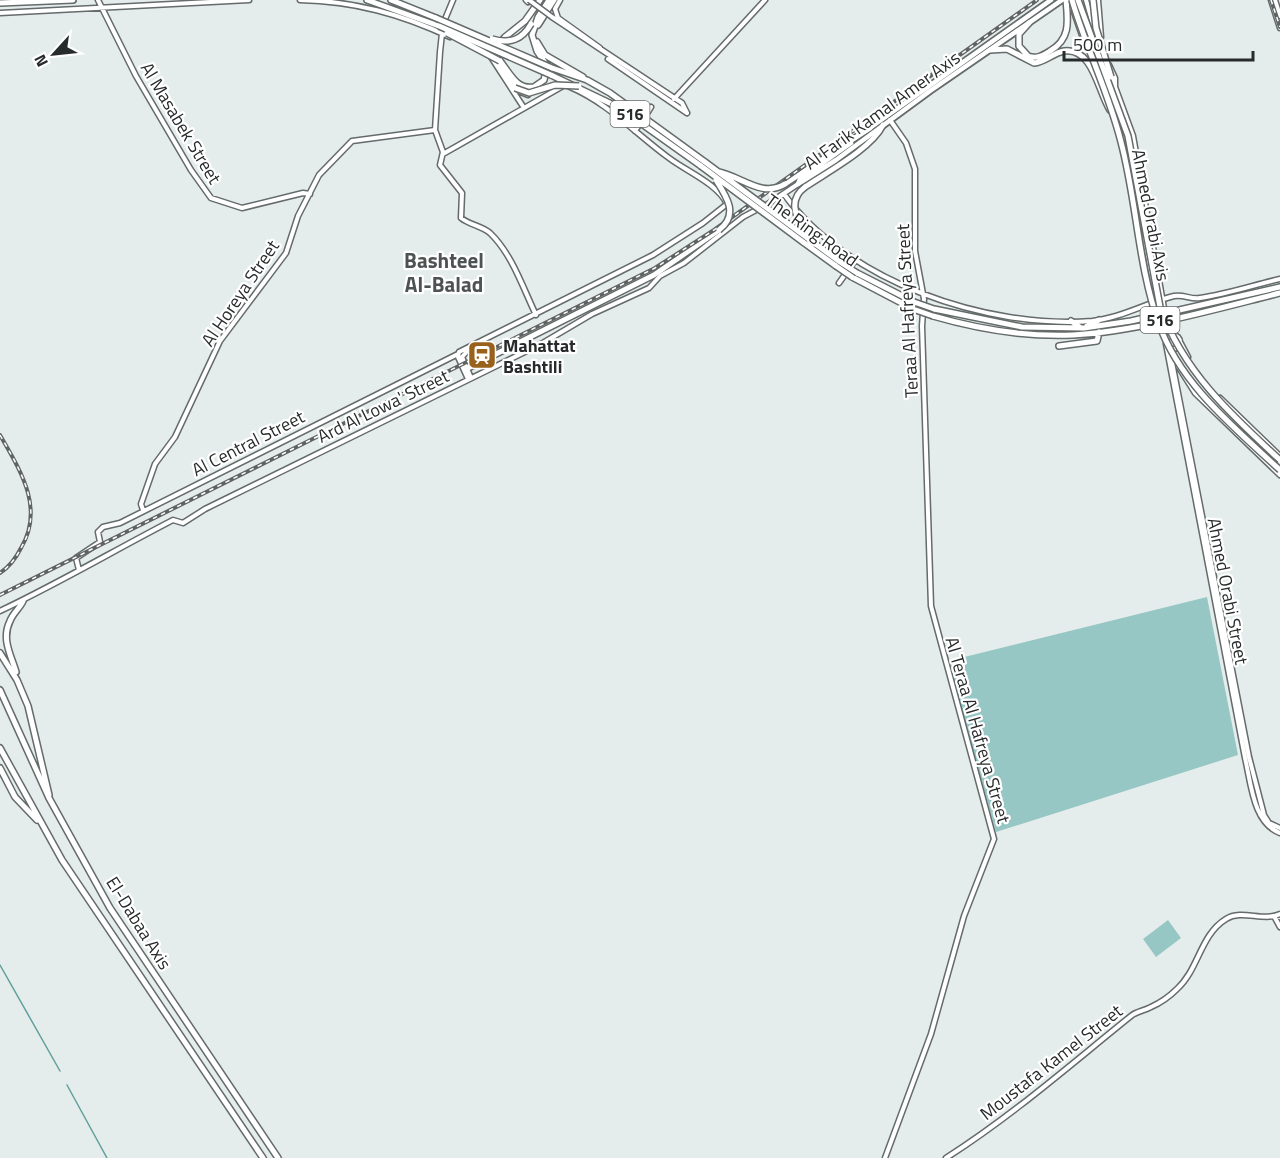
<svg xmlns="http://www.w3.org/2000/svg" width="1280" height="1158" font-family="'Titillium Web',sans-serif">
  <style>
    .green { fill: #96c7c4 }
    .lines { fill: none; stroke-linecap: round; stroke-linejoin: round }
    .stream { stroke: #61a09d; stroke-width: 1.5 }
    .secondary-tunnel { stroke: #bfc6c5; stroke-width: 4; stroke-dasharray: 4 2; stroke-linecap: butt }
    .secondary-casing { stroke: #646b6a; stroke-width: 7 }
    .primary-casing { stroke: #646b6a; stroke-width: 8 }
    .highway-casing { stroke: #646b6a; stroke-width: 8 }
    .secondary { stroke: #fff; stroke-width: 4 }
    .primary { stroke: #fff; stroke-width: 4.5 }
    .highway { stroke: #fff; stroke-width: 5 }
    .rail-casing { stroke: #5f6463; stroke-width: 4 }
    .rail { stroke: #fff; stroke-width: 1.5; stroke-dasharray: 4.5; stroke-linecap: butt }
    .secondary-bridge-casing { stroke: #646b6a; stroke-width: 7; stroke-linecap: butt }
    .highway-bridge-casing { stroke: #646b6a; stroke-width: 8; stroke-linecap: butt }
    .secondary-bridge { stroke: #fff; stroke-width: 4 }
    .highway-bridge { stroke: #fff; stroke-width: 5 }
    .labels { text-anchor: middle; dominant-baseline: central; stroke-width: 4.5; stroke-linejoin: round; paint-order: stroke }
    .shield { fill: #fff; stroke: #686b6b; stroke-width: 1.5 }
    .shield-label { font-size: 16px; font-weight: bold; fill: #282b2b }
    .street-label { font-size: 18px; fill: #282b2b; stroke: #fff }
    .poi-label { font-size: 18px; font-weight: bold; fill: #282b2b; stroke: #fff; text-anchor: start }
    .quarter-label { font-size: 21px; font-weight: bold; fill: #4c5352; stroke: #fff }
  </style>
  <rect width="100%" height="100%" fill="#e5edec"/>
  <!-- green -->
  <path class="green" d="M1207 597 1238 755 996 832 948 661Z
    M1168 920 1181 938 1156 957 1143 939Z"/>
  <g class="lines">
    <!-- stream -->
    <path class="stream" d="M0 965 60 1071
      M67 1085 107 1158"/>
    <!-- secondary-tunnel -->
    <path class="secondary-tunnel" d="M1159 313 1165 333"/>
    <!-- secondary casing -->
    <g class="secondary-casing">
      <path id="secondary" d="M98 0 136 76 191 170 211 198 242 208 303 193 310 194
        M300 0C354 1 401 14 450 37
        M453 0 443 24 440 52 435 130 443 152 440 165 462 193 461 218C470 225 482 226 490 233 512 254 523 288 536 315
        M526 0 528 2
        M560 0 555 9 558 18 600 48
        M1086 0 1100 49
        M1098 0 1101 37
        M1271 0 1280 28
        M1275 0 1280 16
        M1074 12 1083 38
        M0 13 249 0
        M552 17 682 103 687 113
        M491 57 524 108
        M608 59 687 113
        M1109 65 1115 78V86
        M1111 76 1133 136 1164 308
        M513 89 528 95
        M1106 89 1113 102
        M674 99 765 0
        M1115 108 1129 155
        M648 112 651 107
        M635 131 639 125
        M443 154 563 86
        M784 194C847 282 987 329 1092 321 1121 318 1146 303 1174 296 1184 294 1191 300 1200 298 1227 294 1254 285 1280 279
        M765 206 798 184
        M1143 230 1158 309
        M839 283 856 259
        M1166 342a7 7 0 1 1 14 0a7 7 0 1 1-14 0Z
        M1179 340 1188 357
        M1166 344 1245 758C1251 783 1253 823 1280 833
        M1170 352 1249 757 1264 815 1269 823 1280 828
        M1178 366 1195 393 1280 475
        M471 378 462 357 471 347
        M468 379 458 357 459 352 653 255 703 223 727 204C718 184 686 171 669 158 636 134 608 103 570 87
        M1220 398 1280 456
        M143 510 141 504 155 464 175 437 220 341 286 253 298 216 319 175 352 141 435 130
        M79 570 76 558 100 542 98 532 103 527 120 523 458 354
        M0 611C59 583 115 550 173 520L183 523 205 509 541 344 592 314 649 288 660 276 684 263 743 217 758 209
        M1274 916 1280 927
        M885 1158 931 1034 964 916 994 839 931 606 922 326 924 299 915 251V169L906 143 890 120
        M946 1158C1012 1116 1070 1065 1131 1016 1137 1011 1144 1011 1151 1007 1160 1003 1170 996 1177 989 1199 969 1200 935 1226 919 1242 909 1263 922 1280 914"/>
    </g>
    <!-- primary casing -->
    <g class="primary-casing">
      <path id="primary" d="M867 130 1051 0
        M798 184 836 160 930 91 1062 0
        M798 184 800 179 851 143"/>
    </g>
    <!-- highway casing -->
    <g class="highway-casing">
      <path id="highway" d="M367 0 439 26
        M391 0 436 18
        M0 3 73 0
        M1029 23 1019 34V46L1028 56C1037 59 1042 56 1050 51 1071 39 1068 21 1066 0
        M538 25 554 0
        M537 42 545 55 583 77
        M990 50 1007 49 1034 63C1045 62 1053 53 1064 51 1093 47 1098 91 1110 110
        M500 61C510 73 516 90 534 87L544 80 547 66 537 51 532 35 538 17 549 0
        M552 68 587 80 610 93 705 162
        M551 75 618 107 701 166
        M515 88 500 66 498 46 505 37 525 21 540 0
        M785 184 870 128
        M805 187C827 172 871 149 883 125
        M806 237 840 262
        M803 242 836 266
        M857 273 914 302
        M852 277 913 309
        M934 309 1022 327 1084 328 1131 321 1280 287
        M933 316C978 329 1026 337 1073 335 1139 331 1216 309 1280 293
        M1071 321 1081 328
        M1087 326 1099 320
        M1059 346 1097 341 1099 332
        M466 369 654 275 719 230
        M0 653 17 680 28 706 49 795
        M16 672C11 655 1 639 10 621 13 613 20 608 23 601
        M0 690 49 798 110 908 278 1158
        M0 748 62 860 263 1158
        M0 768 15 797 37 820"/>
    </g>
    <!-- secondary -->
    <use href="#secondary" class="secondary"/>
    <!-- primary -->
    <use href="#primary" class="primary"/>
    <!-- highway -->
    <use href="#highway" class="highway"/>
    <!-- rail casing -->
    <g class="rail-casing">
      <path id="rail" d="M1271 0 1280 27
        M0 435C20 470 45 508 21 548 16 558 9 567 0 573
        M0 595 655 268 714 230 1037 0"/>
    </g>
    <!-- rail -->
    <use href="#rail" class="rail"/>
    <!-- secondary-bridge casing -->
    <g class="secondary-bridge-casing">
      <path id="secondary-bridge" d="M529 0 552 17"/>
    </g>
    <!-- highway-bridge casing -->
    <g class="highway-bridge-casing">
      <path id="highway-bridge" d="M1072 0C1086 48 1109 93 1121 142 1137 202 1138 266 1159 324 1180 384 1235 428 1280 470
        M1078 0 1128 136 1160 307C1183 371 1231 415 1280 460
        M1093 0 1096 28 1111 77
        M436 18 552 68
        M439 26 551 75
        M447 33 500 61
        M492 39C510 44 522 40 531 24
        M515 88 529 93 555 85 579 86
        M705 162 806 237
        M701 166 803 242
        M719 172C742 177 762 198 785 184
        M716 180C727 197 739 215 719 230
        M805 187C786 201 798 219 805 235
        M840 262 857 273
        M836 266 852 277
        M914 302 934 309
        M913 309 933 316"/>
    </g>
    <!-- secondary-bridge -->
    <use href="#secondary-bridge" class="secondary-bridge"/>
    <!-- highway-bridge -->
    <use href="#highway-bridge" class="highway-bridge"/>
  </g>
  <!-- icons -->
  <defs>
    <g id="station-square" transform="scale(1.5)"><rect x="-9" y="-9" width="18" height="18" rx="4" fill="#98611c" stroke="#fff"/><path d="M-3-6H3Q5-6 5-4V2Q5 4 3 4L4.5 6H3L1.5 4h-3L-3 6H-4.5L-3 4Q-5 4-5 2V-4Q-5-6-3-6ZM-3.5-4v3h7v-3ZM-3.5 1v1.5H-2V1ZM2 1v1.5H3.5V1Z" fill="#fff"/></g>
  </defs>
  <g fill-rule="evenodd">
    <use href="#station-square" x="482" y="355"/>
  </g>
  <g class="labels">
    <!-- shield labels -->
    <g class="shield">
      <rect x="610.5" y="101" width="39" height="26" rx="4.5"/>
      <rect x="1140.5" y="307" width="39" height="26" rx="4.5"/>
    </g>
    <g class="shield-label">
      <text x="630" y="114">516</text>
      <text x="1160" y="320">516</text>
    </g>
    <!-- street labels -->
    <g class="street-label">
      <text transform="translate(882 110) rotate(-36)">Al Farik Kamal Amer Axis</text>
      <text transform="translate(181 123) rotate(59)">Al Masabek Street</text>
      <text transform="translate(1151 215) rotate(79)">Ahmed Orabi Axis</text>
      <text transform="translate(812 230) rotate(36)">The Ring Road</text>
      <text transform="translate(240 293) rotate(-56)">Al Horeya Street</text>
      <text transform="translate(907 311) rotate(-93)">Teraa Al Hafreya Street</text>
      <text transform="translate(383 406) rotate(-26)">Ard Al Lowa' Street</text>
      <text transform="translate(248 443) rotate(-27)">Al Central Street</text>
      <text transform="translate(1228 591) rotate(79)">Ahmed Orabi Street</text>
      <text transform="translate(978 730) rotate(74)">Al Teraa Al Hafreya Street</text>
      <text transform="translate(139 923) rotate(58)">El-Dabaa Axis</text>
      <text transform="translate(1051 1062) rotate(-38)">Moustafa Kamel Street</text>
    </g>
    <!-- poi labels -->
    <g class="poi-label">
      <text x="503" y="345">Mahattat<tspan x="503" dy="21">Bashtili</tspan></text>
    </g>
    <!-- quarter labels -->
    <g class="quarter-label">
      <text x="444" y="260">Bashteel<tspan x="444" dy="24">Al-Balad</tspan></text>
    </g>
  </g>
  <!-- north arrow -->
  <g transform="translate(54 54) rotate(243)" stroke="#ffffff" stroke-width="4.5" paint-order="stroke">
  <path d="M0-4.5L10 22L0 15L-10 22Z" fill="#282b2b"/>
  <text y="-9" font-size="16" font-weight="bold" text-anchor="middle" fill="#282b2b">N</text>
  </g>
  <!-- scale -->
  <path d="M1064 51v9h189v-9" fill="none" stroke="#282b2b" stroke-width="3"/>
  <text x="1073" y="51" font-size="18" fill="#282b2b" stroke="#ffffff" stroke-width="4.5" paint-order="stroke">500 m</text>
</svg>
